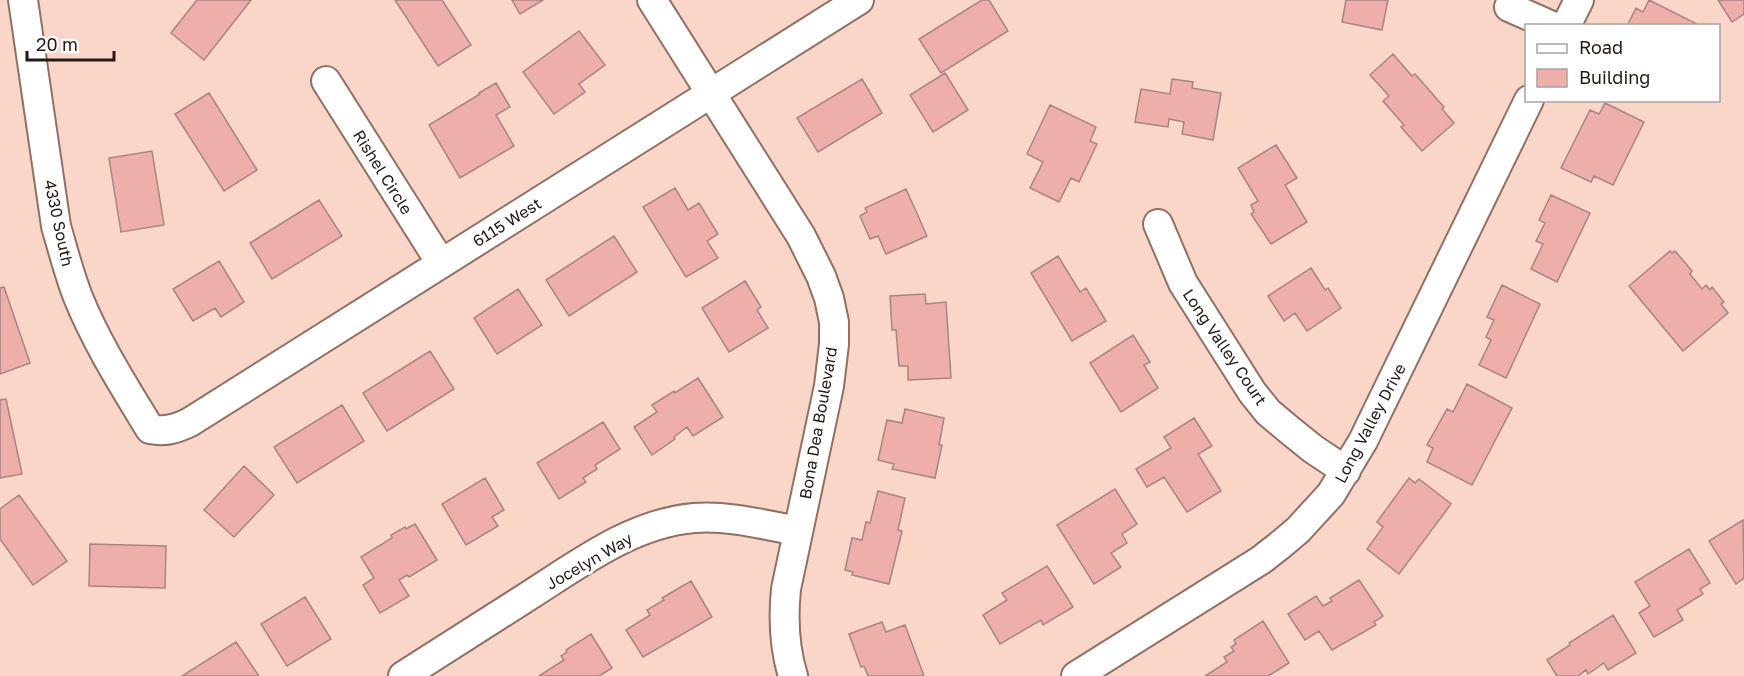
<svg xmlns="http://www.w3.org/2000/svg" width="1744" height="676" font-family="'Golos Text',sans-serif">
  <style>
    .building { fill: #eeafab; stroke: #a88481; stroke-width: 1.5 }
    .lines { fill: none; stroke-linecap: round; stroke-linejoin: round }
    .street-casing { stroke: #907064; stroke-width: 32 }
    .street { stroke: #fff; stroke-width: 28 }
    .labels { text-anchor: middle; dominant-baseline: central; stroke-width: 6; stroke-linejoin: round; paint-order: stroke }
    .street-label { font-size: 16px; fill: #251813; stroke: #fff }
  </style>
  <rect width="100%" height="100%" fill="#fad6c8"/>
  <!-- building -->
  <path class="building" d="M197 0H251L204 60 171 33Z
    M395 0H442L471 45 438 66Z
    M512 0H543L520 14Z
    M982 0H989L1008 31 941 73 919 39Z
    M1346 0H1388L1382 30 1342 22Z
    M1649 0 1697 24 1696 26H1627L1636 8 1643 12Z
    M1718 0H1744V14L1732 22Z
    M579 31 605 65 579 84 585 92 554 114 523 72Z
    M1393 54 1412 76 1415 74 1444 107 1442 109 1454 123 1422 151 1401 127 1404 125 1383 101 1389 96 1370 75Z
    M945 73 968 110 933 132 910 95Z
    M862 79 882 113 818 152 797 118Z
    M1172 79 1193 82 1192 88 1221 93 1213 140 1182 134 1184 122 1169 119 1168 127 1135 122 1141 89 1170 94Z
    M496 83 510 107 496 115 514 146 460 178 429 125 480 94 479 93Z
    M209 93 257 170 224 191 175 114Z
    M1605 103 1644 122 1613 185 1594 176 1591 182 1561 168 1590 110 1599 114Z
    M1050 105 1096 127 1090 141 1097 144 1079 182 1071 178 1059 202 1030 188 1043 162 1027 154Z
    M1276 145 1297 178 1285 185 1307 222 1271 244 1251 214 1254 212 1251 205 1258 201 1238 168Z
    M152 151 164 225 121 232 109 158Z
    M675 188 688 210 699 203 718 234 707 241 718 258 686 277 643 207Z
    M906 189 927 236 886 254 878 236 870 239 860 216 867 212 865 208Z
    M1551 195 1590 213 1557 282 1531 269 1543 244 1536 241 1545 223 1539 220Z
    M319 200 342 236 272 279 250 243Z
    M614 236 637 272 569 316 546 280Z
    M1670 251 1672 253 1675 251 1692 271 1690 274 1702 289 1706 285 1710 290 1712 287 1724 302 1721 304 1728 313 1683 351 1629 286Z
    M1058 256 1080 292 1086 288 1106 321 1072 341 1031 273Z
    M219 261 244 302 221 317 215 308 193 321 173 289Z
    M1311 268 1325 290 1328 288 1341 308 1307 331 1295 313 1284 321 1268 296Z
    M745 281 761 307 757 310 768 328 729 352 702 308Z
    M1502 285 1540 304 1506 378 1479 365 1491 340 1486 337 1494 320 1487 317Z
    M4 287 30 363 0 374V288Z
    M518 289 542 325 497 354 474 318Z
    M925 294 926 304 946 302 951 378 908 380V366H899L896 330H892L890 296Z
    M1133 335 1150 362 1144 365 1158 388 1121 412 1090 363Z
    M430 351 454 389 387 431 363 393Z
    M698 378 723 417 693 436 687 427 674 437 675 439 652 455 634 427 657 412 652 405 674 391 675 393Z
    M1467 384 1512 408 1472 485 1427 462 1433 448 1427 445 1447 409 1453 412Z
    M6 399 22 474 0 478V400Z
    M342 405 364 441 297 483 274 447Z
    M905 409 944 418 939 445H942L935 478 892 469 894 464 878 460 887 420 902 423Z
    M1194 418 1212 446 1198 454 1221 491 1187 512 1164 477 1147 487 1136 469 1171 448 1164 437Z
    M603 422 620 449 595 465 597 469 583 478 586 482 559 499 537 463Z
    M244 466 274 495 234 537 204 510Z
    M485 478 504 510 492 517 498 526 466 545 442 504Z
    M1409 478 1415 483 1419 479 1451 504 1399 574 1367 549 1383 527 1377 522Z
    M1115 489 1137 524 1122 534 1127 543 1111 553 1121 567 1094 584 1057 525Z
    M878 491 905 498 898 530 902 531 889 584 852 575 853 572 845 570 852 538 862 540 866 522 870 523Z
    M19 495 67 561 33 585 0 539V509Z
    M1743 520 1744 578 1736 584 1709 541Z
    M415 524 437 560 409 577 407 575 399 580 409 596 380 613 363 585 374 578 361 557 392 538 391 535 405 527 406 529Z
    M90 544 166 546 165 588 89 586Z
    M1689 549 1710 583 1700 589 1703 594 1677 610 1683 620 1654 637 1639 613 1650 606 1635 582Z
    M1047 566 1073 607 1043 625 1041 620 1000 644 983 615 1007 600 1002 593Z
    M1359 580 1383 616 1374 622 1376 625 1332 650 1319 631 1305 640 1288 614 1316 596 1323 606 1332 601 1330 598Z
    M691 581 712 617 643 657 626 630 650 615 647 610 664 600 662 598Z
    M305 597 331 639 287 666 261 624Z
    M1613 615 1636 653 1608 670 1604 663 1588 674 1586 670 1578 676H1557L1547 660 1570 645 1569 643Z
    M1263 621 1289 663 1268 676H1205L1227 662 1224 657 1234 651 1231 647 1236 644 1234 640Z
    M882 622 886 632 905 625 924 676H868L864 666 861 667 849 634Z
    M591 634 612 668 599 676H539L564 660 561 656 567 652 566 650Z
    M236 642 259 676H182Z"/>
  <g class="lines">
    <!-- street casing -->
    <g class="street-casing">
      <path id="street" d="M23 0 56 226C63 250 69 274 78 297 97 344 124 386 150 429 165 432 176 429 190 422L859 0
        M652 0 801 236 821 276 829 298 834 322V344L829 386 786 589C783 619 784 647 793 676
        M1509 7 1552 26
        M1566 26 1579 0
        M326 81 441 263
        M1158 224 1183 283 1252 392 1268 412 1287 428 1313 449 1346 471
        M403 676C445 649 488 622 530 595 580 563 633 523 694 518 728 515 765 525 798 531
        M1076 676 1261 560 1279 546 1298 530 1331 494 1363 441 1529 100"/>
    </g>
    <!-- street -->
    <use href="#street" class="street"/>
  </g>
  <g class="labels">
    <!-- street labels -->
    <g class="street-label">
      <text transform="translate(383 172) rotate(58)">Rishel Circle</text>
      <text transform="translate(507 222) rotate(-32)">6115 West</text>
      <text transform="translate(59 223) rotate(78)">4330 South</text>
      <text transform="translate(1225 347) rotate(56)">Long Valley Court</text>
      <text transform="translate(818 423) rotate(-80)">Bona Dea Boulevard</text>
      <text transform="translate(1370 423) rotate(-62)">Long Valley Drive</text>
      <text transform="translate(589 561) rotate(-30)">Jocelyn Way</text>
    </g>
  </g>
  <!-- legend -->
  <rect x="1525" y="24" width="195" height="78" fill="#ffffff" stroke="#a8a3a1" stroke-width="1.5"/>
  <rect x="1537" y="44" width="30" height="9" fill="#ffffff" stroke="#a8a3a1" stroke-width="1.5"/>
  <text x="1579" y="54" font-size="18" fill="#251813">Road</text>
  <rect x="1537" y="69" width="30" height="18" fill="#eeafab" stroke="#a8a3a1" stroke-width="1.5"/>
  <text x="1579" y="84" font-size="18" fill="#251813">Building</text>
  <!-- scale -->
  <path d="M27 51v9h87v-9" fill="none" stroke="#251813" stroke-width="3"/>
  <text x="36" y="51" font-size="18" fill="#251813" stroke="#ffffff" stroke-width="4.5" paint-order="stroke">20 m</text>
</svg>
